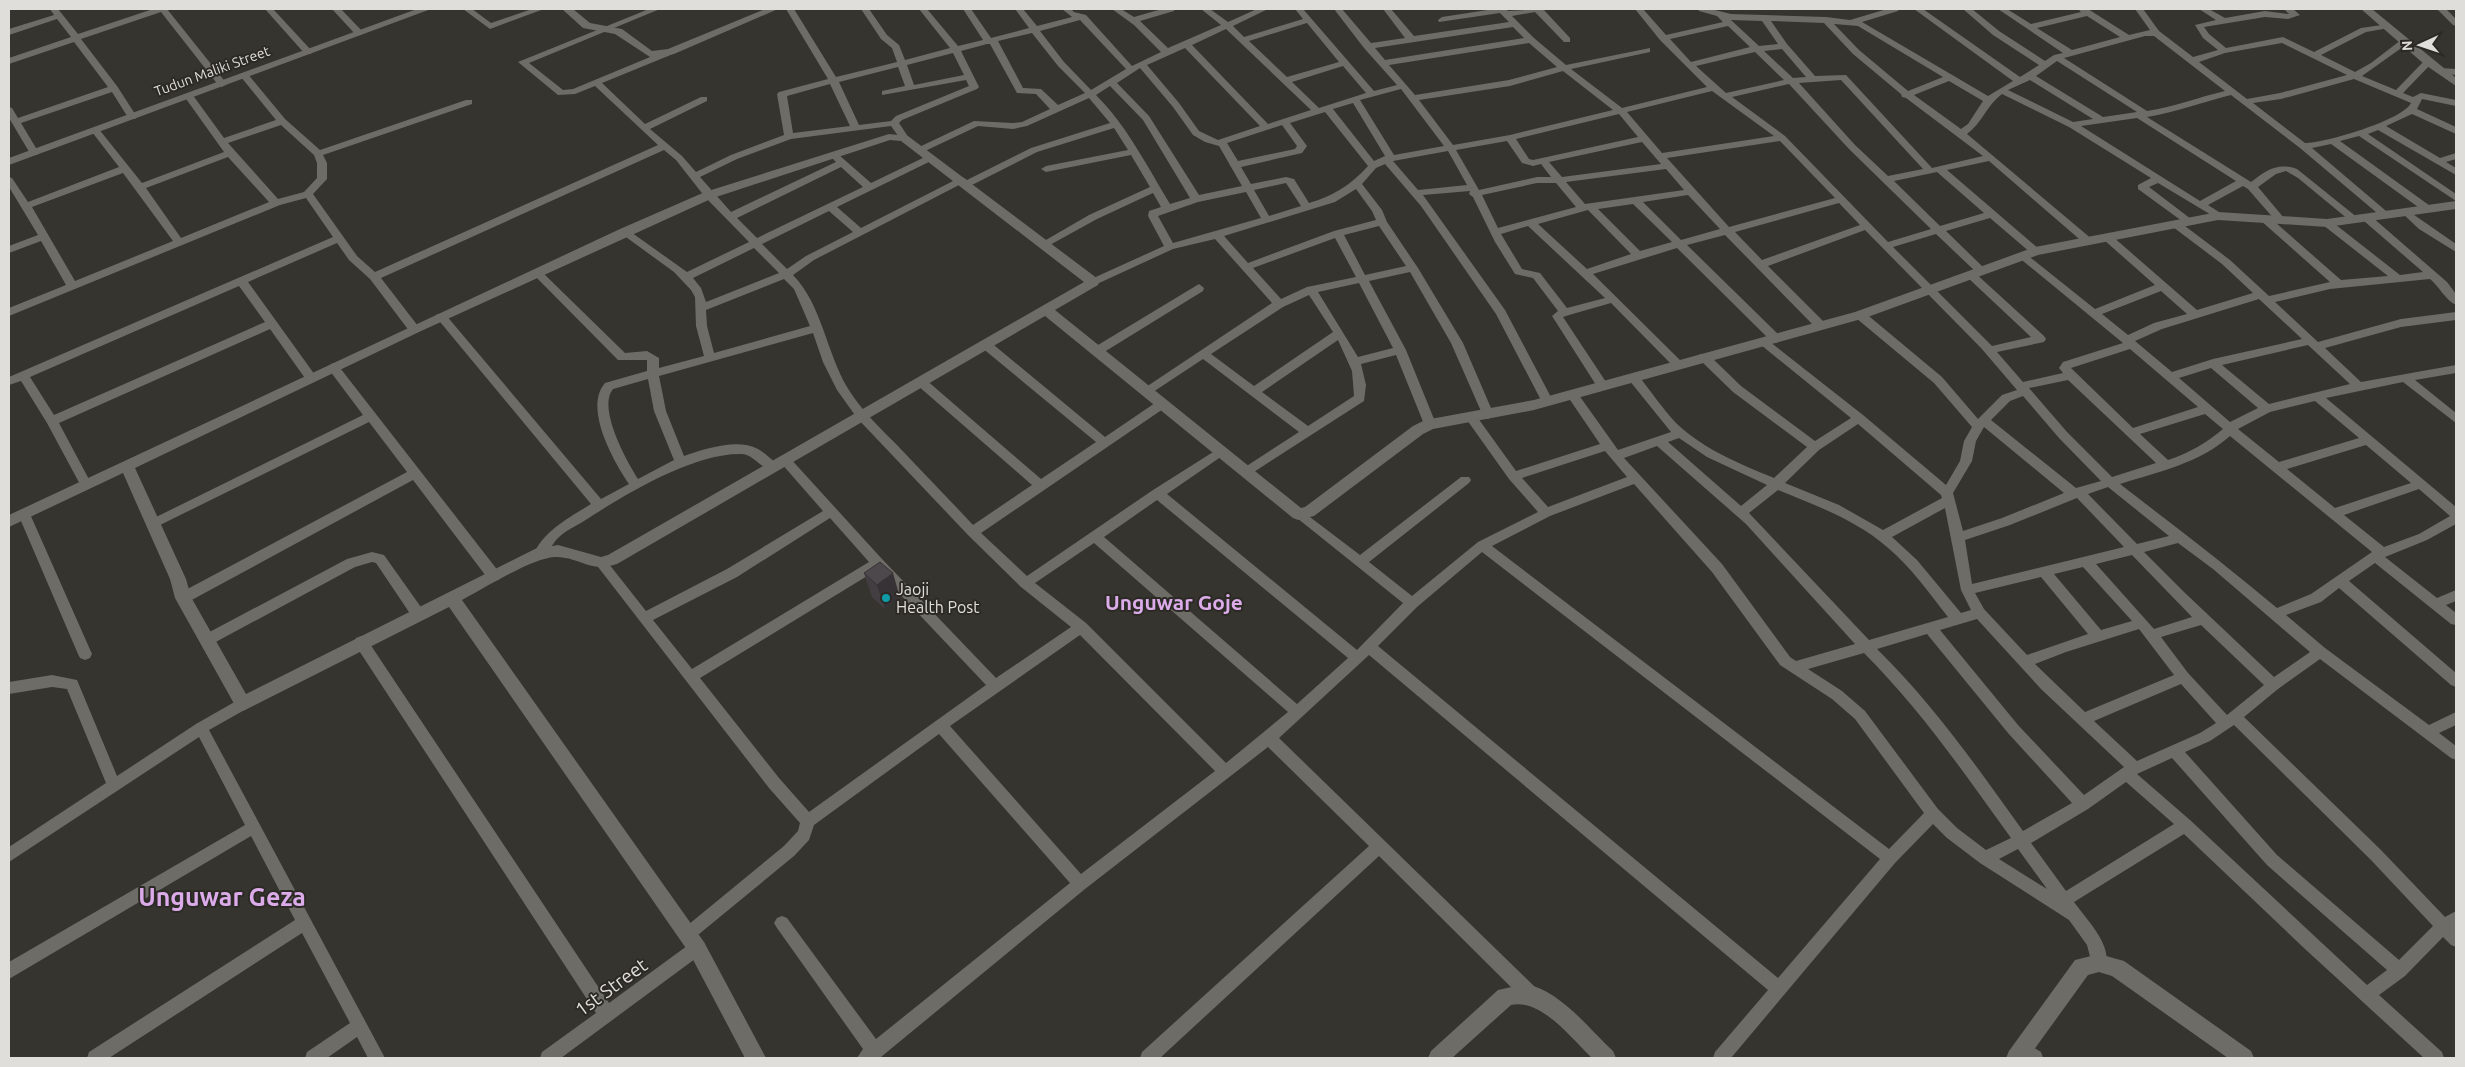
<svg xmlns="http://www.w3.org/2000/svg" width="2465" height="1067" font-family="Ubuntu,sans-serif">
  <style>
    .lines { fill: none; stroke-linecap: round; stroke-linejoin: round }
    .street { fill: #6e6c67; fill-rule: evenodd }
    .secondary { fill: #6e6c67; fill-rule: evenodd }
    .wall { fill: #423e41 }
    .shaded-wall { fill: #363235 }
    .building { fill: #4d484c; stroke: #363235 }
    .culture-dot { fill: #0f9aa8; stroke: #2c2a25; stroke-width: 2 }
    .labels { text-anchor: middle; dominant-baseline: central; stroke-width: 4; stroke-linejoin: round; paint-order: stroke }
    .far-street-label { font-size: 14px; fill: #e0dedb; stroke: #2c2a25 }
    .poi-label { font-size: 16px; fill: #e0dedb; stroke: #2c2a25; text-anchor: start }
    .near-street-label { font-size: 19px; fill: #e0dedb; stroke: #2c2a25 }
    .district-label { font-size: 21px; font-weight: bold; fill: #dbabea; stroke: #2c2a25 }
    .near-district-label { font-size: 25px; font-weight: bold; fill: #dbabea; stroke: #2c2a25 }
  </style>
  <rect width="100%" height="100%" fill="#36342f"/>
  <g class="lines">
    <!-- street -->
    <path class="street" d="M50 9H58L78 34 153 9H167L227 84 222 87 219 86 161 12 81 39 117 86 137 117 135 119H129L112 92 21 123 39 153 37 155H31L9 118V107L12 108 18 118 108 87 74 42 9 64V58L71 37 57 19 9 35V29L54 15Z
      M265 9H273L311 50V54H305Z
      M332 9H341L362 31V35H356Z
      M463 9H472L491 23 532 9H544L490 29Z
      M649 9H660L529 63 563 90 573 89 667 50H673V54L602 83 645 124 701 97H707V101L650 129 682 156 696 172 731 155 784 135 777 94 779 92 828 79 786 9H794L836 77 897 62 892 48 881 39 861 9H869L887 35 899 45 905 60 950 48 919 9H927L958 46 983 40 963 9H971L991 38 1029 28 1015 9H1023L1037 26 1072 17 1062 9H1071L1074 12 1086 15 1132 66 1161 52 1134 25 1112 9H1121L1134 17 1162 9H1175L1174 11 1140 21 1168 48 1221 25 1201 9H1210L1228 22 1257 9H1268L1233 26 1244 37 1303 19 1295 9H1303L1374 91 1397 85 1364 48 1334 9H1342L1371 43 1405 38 1383 9H1391L1414 36 1509 22 1500 13 1439 22 1438 20 1442 17 1494 9H1506L1508 11 1543 9 1570 38V42H1564L1535 12 1512 16 1534 38 1566 65 1650 48V52L1571 69 1622 108 1707 87 1660 40 1635 9H1643L1666 35 1723 22 1717 16 1699 11 1698 9H1711L1731 14 1826 17 1850 20 1887 9H1899L1898 11 1862 22 1988 96 2013 81 1914 9H1923L2020 77 2039 65 1993 35 1963 9H1972L1999 31 2045 61 2054 55 2063 53 1998 9H2007L2031 24 2081 12 2078 9H2088L2129 35 2150 30 2135 9H2143L2159 31 2193 57 2218 50 2203 38 2195 25 2216 20 2199 9H2209L2225 18 2265 11 2289 14 2284 9H2293L2300 15 2288 19 2265 17 2204 27 2209 34 2226 48 2283 37 2314 52 2361 28 2389 24V28L2366 32 2321 55 2355 72 2371 63 2401 40H2407V44L2362 76 2396 90 2425 60H2431V64L2403 93 2413 97 2421 93 2456 100V106L2422 99 2417 109 2456 127V134L2412 114 2386 126 2440 158 2456 153V159L2446 162 2456 168V175L2378 130 2368 134 2456 194V201L2359 136 2340 141 2433 208V212H2425L2331 144 2312 148 2392 216 2391 218H2383L2300 148 2231 95C2203 102 2176 112 2147 117L2251 182C2266 170 2278 162 2297 169L2358 218 2353 221 2349 220 2298 178 2286 171 2276 174 2258 187 2284 218 2279 221 2275 220 2248 189 2243 186 2208 205 2222 214 2223 216 2218 219 2158 183 2149 187 2195 222 2194 224H2186L2138 189V185L2151 178 2069 127 2002 94C1987 105 1982 123 1967 134L2093 240V244H2085L1989 161 1947 170 2039 249V253H2031L1990 218 1946 231 1984 268V272H1976L1936 234 1893 247 1992 346 2031 337 1966 276V272H1974L2044 336 2046 339 2044 342 1997 352 2023 382 2063 373 2059 368 2063 362 2123 343 2017 256 2022 253 2026 254 2095 309 2155 285 2104 240 2103 238 2108 235 2112 236 2197 310 2253 293 2222 264 2173 227V223H2181L2230 260 2269 296 2330 282 2260 220 2259 218 2264 215 2268 216 2341 280 2388 276 2323 225V221H2331L2400 275 2423 272 2364 221V217H2372L2447 282 2456 294V305C2446 301 2439 286 2430 279L2330 289 2275 302 2318 342 2401 319 2456 312V320L2401 327 2325 348 2361 382 2456 365V373L2415 380 2456 413V423L2403 382 2326 398 2456 507V524L2427 540 2385 557 2437 598 2456 590V601L2446 605 2456 613V625L2451 624 2375 563 2349 581 2456 673V687L2451 685 2339 588 2321 602 2286 615 2325 648 2429 725 2456 712V725L2439 733 2456 746V760L2451 758 2320 659 2278 689 2244 717 2381 850 2445 917 2456 911V947L2451 945 2443 937 2405 976 2379 995 2442 1052 2444 1058H2424L2305 949 2184 834 2074 902C2086 919 2114 946 2105 968L2099 971 2093 968 2087 945 2069 920 1980 863 1947 838 1933 824 1895 863 1731 1058H1713L1715 1052 1768 990 1369 655 1279 738 1537 989 1539 995 1537 1001 1531 1003 1525 1001 1379 856 1160 1058H1140L1142 1052 1369 846 1268 747 1085 889 881 1057 857 1058 863 1049 777 928 774 923 777 918 782 916 787 918 876 1039 1070 883 939 734 814 825 809 840 794 856 693 939 688 941 683 939 680 934 683 929 784 846 798 831 800 823 769 788 595 563 597 559H605L646 611 727 569 823 511 781 463 779 460 781 457H789L882 559 996 678 1071 627 1021 587 968 535 857 418 837 390 823 362 813 333 659 376 666 411 684 456C705 449 737 438 758 449 765 453 771 459 777 464L779 467 777 470C764 474 755 454 741 454 693 453 624 495 584 521 576 526 565 531 558 538 553 543 549 551 544 557H536L534 553C546 529 569 518 591 504L436 317 437 314H445L601 499 629 484C614 462 583 408 605 383L647 371V360H618L531 272 532 270H540L625 353 647 351 659 358V368L704 356 696 326 695 297 691 290 674 272 619 232 624 229 628 230 687 272 749 242 705 197 676 160 664 150 381 278 418 326 419 329 418 332H410L370 279 349 260 337 243 248 282 315 375 317 378 315 381H307L270 329 59 423 92 485 90 488H82L47 423 21 381 9 385V377L333 237 306 198 280 205 9 316V308L66 285 41 241 9 253V246L38 235 9 187V177L12 178 28 202 119 167 92 132V128H98L142 183 224 152 184 96 186 94H192L224 138 276 120 241 77V73H247L285 119 320 150 466 100H472V104L323 155 327 163V179L313 194 357 256 375 272 658 145 595 86 575 94 558 95 518 62ZM2087 16 2120 37 2072 50 2037 28ZM1080 20 1126 69 1091 90 1064 62 1040 31ZM1731 20 1762 21 1778 44 1759 46ZM1771 21 1824 23 1853 54 1901 94 1902 97 1906 98 1983 156 1932 168 1846 75 1815 76 1787 44ZM1307 23 1339 62 1287 77 1249 41ZM1834 24 1858 26 1943 77 1908 91 1859 50ZM1728 26 1750 47 1691 62 1670 39ZM1513 27 1524 38 1385 60 1375 48ZM1226 29 1311 110 1268 124 1192 45ZM1032 33 1058 66 1085 93 1058 105 1041 89 1023 88 998 41ZM2145 36H2154L2225 91C2199 97 2174 107 2147 111L2064 58ZM1529 43 1557 67 1509 80 1415 95 1389 65ZM2282 43 2347 75 2280 93 2247 99 2199 62 2225 53ZM987 44H990L1017 93 1036 94 1050 109 1022 122 1013 123 974 121 917 148V152H923L978 126 1013 129 1027 126 1089 98 1110 123 1031 148 967 180 962 177 959 178 861 228 837 207 933 160V156H927L871 183 839 155H833L831 157 836 162 731 212 700 177 737 159 791 139 891 126 901 140H907L909 138 899 123 902 120 977 89 979 87 961 51ZM1185 48 1260 126 1218 140 1199 131 1179 103 1147 65ZM1782 49 1806 77 1793 78 1764 51ZM1755 52 1784 80 1726 93 1696 66ZM953 53 964 75 914 85 907 65ZM2057 61 2137 112 2103 117 2036 76ZM1343 66 1366 93 1319 108 1292 82ZM898 67 905 86 882 91V95L966 80 969 86 896 116 891 121 859 125 839 82ZM1140 68 1173 107 1193 135 1205 142 1219 146 1242 186 1199 195 1149 116 1117 83ZM1563 71 1613 110 1510 135 1453 145 1419 100 1510 86ZM2354 79 2411 103C2403 120 2325 143 2305 143L2253 103 2281 99ZM1841 80 1923 169 1888 176 1855 145 1799 83ZM2030 80 2093 119 2073 122 2008 90ZM1949 81 1983 101 1968 124 1961 129 1914 95ZM830 84 850 126 793 133 787 96ZM1789 84 1849 149 1931 229 1888 242 1785 136 1732 97ZM1110 86 1143 120 1190 198 1170 204C1147 166 1127 126 1096 95ZM1401 89 1444 146 1394 155 1360 100ZM1712 91 1774 136 1662 153 1627 112ZM1353 103 1385 156 1374 161 1333 109ZM1325 112 1368 166C1351 185 1333 196 1309 203L1294 179 1286 177 1251 184 1241 167 1302 153 1307 146 1290 123ZM1619 114 1638 137 1533 160 1529 159 1516 139ZM2137 118 2236 181 2200 201 2081 126ZM281 125 314 155 317 163V178L304 192 278 199 228 143ZM1282 125 1297 146 1295 149 1238 161 1227 143ZM1114 128 1128 150 1046 166 1041 169 1046 172 1131 155 1150 187 1089 215 1039 244 1044 247 1048 246 1097 219 1153 193 1161 207 1149 211 1148 216 1164 246 1089 280V284H1097L1173 249 1215 239 1272 303 1140 391 1142 394H1150L1203 359 1299 432 1242 469 1240 472 1246 477 1364 401 1366 385 1361 364 1396 355 1424 424 1426 427H1434L1436 424 1406 350 1369 281 1410 272 1451 343 1484 418 1488 419 1494 415 1463 343 1418 268 1387 222 1382 210 1362 184 1376 168 1385 164 1421 206 1496 314 1543 404 1547 405 1553 401 1505 310 1423 195 1470 191 1469 194 1473 197 1495 242 1515 274 1533 278 1558 311 1552 316 1598 388 1602 389 1608 385 1563 317 1569 315 1611 303 1674 367H1682L1684 364 1593 274 1677 248 1772 342 1776 343 1782 339 1780 336 1687 245 1725 235 1817 329H1825L1826 326 1825 323 1768 266 1865 230 1981 348 2017 390 2002 395 1978 419 1942 377 1864 312H1856L1855 315 1856 318 1934 383 1972 427 1964 441 1960 461 1946 485 1863 415 1765 338 1759 342 1761 345 1851 418 1815 441 1741 386 1708 354H1700L1698 357 1700 360 1733 392 1807 447 1774 478C1740 464 1703 449 1676 423 1662 408 1650 390 1637 374L1633 373 1627 377 1629 380 1671 432 1618 450 1576 391 1572 390 1566 394 1600 444 1516 471 1475 414H1467L1465 417 1467 420 1509 479 1538 512 1478 542 1412 596 1369 562 1469 483 1471 480 1469 477H1461L1360 555 1302 511 1298 509 1292 514 1403 603 1357 650 1167 494 1225 454 1227 451 1221 447 1153 490 1027 576 981 533 1166 407 1168 404 1166 401H1158L1105 437 989 341H981L979 344 981 347 1096 442 1041 479 925 379H917L915 382 917 385 1032 485 973 525C948 498 922 472 897 445 879 427 860 409 847 387 826 351 822 305 793 275L814 260 961 184 966 187 970 186 1037 152ZM1507 141 1522 163 1533 166 1541 164 1551 177H1537L1479 190 1456 150ZM1780 141 1835 198 1729 227 1667 158ZM1642 142 1661 164 1562 177 1549 162ZM1448 151 1467 185 1418 190 1393 161ZM228 157 269 202 181 238 146 188ZM841 167 863 187 757 238 737 218ZM1666 169 1684 190 1585 204 1566 182ZM1937 172 1984 213 1940 226 1894 181ZM123 173 173 241 75 281 32 207ZM1286 183 1301 206 1269 216 1254 190ZM1537 183H1556L1576 207 1498 228 1482 195ZM1356 189 1372 211 1376 220 1334 231 1248 263 1224 236 1335 202ZM1246 192 1261 218 1173 243 1158 216 1198 202ZM1688 195 1720 229 1681 240 1643 202ZM1839 203 1860 225 1762 260 1735 232ZM1633 204 1672 242 1640 251 1598 209ZM1588 210 1631 254 1587 269 1538 224ZM829 211 853 232 806 256 787 269 762 244ZM1379 226 1406 266 1365 275 1344 235ZM1528 226 1605 298 1567 308 1540 273 1522 269 1501 234ZM1335 238 1356 277 1307 287 1281 299 1253 268ZM754 248 779 273 706 302 701 288 693 278ZM784 279 794 289 810 326 714 353 707 326 706 310ZM1359 283 1393 348 1358 357 1318 292ZM239 286 265 322 54 415 30 377ZM2161 291 2187 314 2154 323 2128 335 2102 314ZM1309 295 1333 332 1254 386 1211 354 1283 307ZM2259 299 2302 339 2213 359 2172 372 2135 341 2162 329ZM1338 340 1352 371 1354 396 1308 426 1262 392ZM2308 345 2350 384 2269 404 2222 365ZM2130 349 2198 407 2133 428 2071 368ZM2211 368 2258 408 2230 422 2179 378ZM648 379 654 411 674 460 638 479C627 462 597 408 613 389ZM2068 380 2156 463 2112 477 2067 432 2029 388ZM2023 396 2059 438 2101 481 2076 488 1991 420 2010 401ZM2315 401 2359 438 2279 462 2238 429 2270 412ZM2205 414 2223 429C2208 442 2187 454 2168 460L2140 434ZM1858 424 1941 495 1942 498 1883 530 1839 505 1785 483 1819 450ZM1984 427 2064 493 2002 518 1963 531 1953 493 1972 461 1976 441ZM2230 436 2372 552 2311 594 2277 608C2226 565 2173 525 2120 484 2158 472 2200 463 2230 436ZM1679 438 1707 457 1767 485 1741 506 1668 442ZM2366 445 2411 483 2335 508 2287 469ZM1657 446 1746 524 1855 644 1796 661 1790 657 1722 564 1624 458ZM1605 451 1627 477 1548 507 1522 478ZM1634 484 1712 572 1780 665 1832 699 1855 719 1924 813 1889 849 1492 546 1550 516ZM2108 487 2169 536 2137 544 2088 494ZM2419 489 2450 516 2419 534 2384 547 2344 515ZM1778 490C1815 505 1856 520 1887 547 1911 567 1929 593 1948 617L1869 640 1749 513ZM2077 498 2124 547 1972 584 1965 540 2010 525ZM1157 500 1348 658 1297 704 1104 537ZM1945 508 1961 590 1971 610 1961 613 1917 560 1892 537ZM830 518 869 562 692 669 653 620 737 577ZM1094 543 1288 712 1226 763 1086 623 1035 583ZM2178 543 2213 569 2310 652 2274 677 2184 592 2144 552ZM1482 552 1880 859 1778 978 1378 646 1417 607ZM2132 555 2192 617 2154 629 2096 564ZM2083 567 2132 621 2101 630 2054 574ZM877 570 986 685 809 812 779 778 700 678ZM2041 577 2088 634 2027 655 1984 609 1975 593ZM1977 619 2041 689 2124 767 2084 795 2018 725 1940 630ZM2201 625 2264 685 2227 715 2188 673 2161 637ZM2139 629 2174 675 2085 712 2035 664 2066 652ZM1927 634 2008 733 2072 803 2023 831C1978 768 1933 704 1877 649ZM1080 635 1215 771 1081 874 950 726ZM1864 653C1920 709 1965 774 2011 838L1986 850 1957 828 1938 809 1865 711 1842 691 1808 669ZM2181 684 2216 723 2200 733 2137 761 2094 721ZM2234 725 2371 860 2433 926 2399 960 2277 855 2185 752 2210 741ZM2172 758 2267 865 2387 970 2367 985 2190 820 2137 774ZM2126 782 2174 824 2066 891 2031 843 2088 809ZM2018 849 2047 889 1999 859Z
      M2437 9H2446L2456 19V26L2453 25Z
      M2440 68 2456 69V75L2437 73V69Z
      M2407 210 2456 244V252L2419 229 2402 213Z
      M1199 284 1204 288 1203 291 1101 354H1093L1091 351 1093 348Z
      M333 363 337 364 499 572 500 576 499 580H489L413 480 188 602H178L177 598 178 594 407 472 369 422 156 527H148L146 524 148 521 363 415 327 367Z
      M24 509 30 514 92 654 90 658 85 660 80 658 78 654 18 514Z
      M372 552 384 555 423 610 425 614 423 618H413L376 563 372 562 355 567 212 644 207 645 202 644 200 640 202 636 347 559Z
      M361 636 366 638 609 1003 691 943 697 940 703 943 705 948 703 953 561 1058H540L542 1052 596 1013 356 646 354 642 356 638Z
      M52 675 77 680 117 776 196 724 238 700 243 698 248 700 250 704 248 708 209 730 385 1058H368L357 1037 327 1058H305L307 1052 350 1023 302 933 109 1058H87L89 1052 295 920 251 836 9 979V962L245 825 199 737 9 862V847L106 783 67 689 52 687 9 694V682Z
      M2023 1041 2041 1052 2043 1058C2031 1058 2020 1061 2015 1049L2017 1043Z"/>
    <!-- secondary -->
    <path class="secondary" d="M417 9H431L9 165V158Z
      M562 9H573L590 23 622 29 652 51 668 49 765 9H778L674 54 650 57 615 34 583 28Z
      M2361 9H2372L2456 78V86L2424 64Z
      M889 134 908 136 1098 279 1099 282 1098 285 1055 310 1301 508 1305 507 1413 426 1425 420 1534 400 1855 312 2035 247 2218 212 2327 219 2456 201V209L2327 227 2218 220 2038 255 1865 318 1534 410 1433 429 1423 434 1314 516 1298 520 1293 518 1045 316 617 564C590 573 582 558 557 557 535 556 483 589 462 600L704 942 766 1058H745L690 954 449 607 243 711 237 709 175 598 170 579 123 473 9 527V515L620 229 705 192ZM890 140 901 141 1084 282 608 555 601 557 558 545 535 549 246 694 191 597 186 579 135 468 419 332 713 198Z
      M2099 954 2124 961 2251 1051 2254 1058H2228L2112 976 2099 972 2088 975 2028 1058H2006L2009 1051 2075 960Z
      M1525 984C1560 990 1588 1028 1613 1051L1616 1058H1592C1572 1039 1541 998 1511 1005L1452 1058H1428L1431 1051 1498 990Z"/>
  </g>
  <!-- wall -->
  <path class="wall" d="M864 573 900 598 885 609 872 597Z"/>
  <!-- shaded-wall -->
  <path class="shaded-wall" d="M893 573 900 598 885 609 877 585Z"/>
  <!-- building -->
  <path class="building" d="M880 562 893 573 877 585 864 573Z"/>
  <!-- markers -->
  <circle class="culture-dot" cx="886" cy="598" r="5"/>
  <g class="labels">
    <!-- far-street labels -->
    <g class="far-street-label">
      <text transform="translate(212 71) rotate(-20)">Tudun Maliki Street</text>
    </g>
    <!-- poi labels -->
    <g class="poi-label">
      <text x="896" y="589">Jaoji<tspan x="896" dy="18">Health Post</tspan></text>
    </g>
    <!-- near-street labels -->
    <g class="near-street-label">
      <text transform="translate(611 987) rotate(-36)">1st Street</text>
    </g>
    <!-- district labels -->
    <g class="district-label">
      <text x="1174" y="602">Unguwar Goje</text>
    </g>
    <!-- near-district labels -->
    <g class="near-district-label">
      <text x="222" y="897">Unguwar Geza</text>
    </g>
  </g>
  <!-- border -->
  <rect width="2465" height="1067" fill="none" stroke="#e0dedb" stroke-width="20"/>
  <!-- north arrow -->
  <g transform="translate(2420 45) rotate(267)" stroke="#2c2a25" stroke-width="4" paint-order="stroke">
  <path d="M0-4L9 19L0 12L-9 19Z" fill="#e0dedb"/>
  <text y="-8" font-size="14" font-weight="bold" text-anchor="middle" fill="#e0dedb">N</text>
  </g>
</svg>
